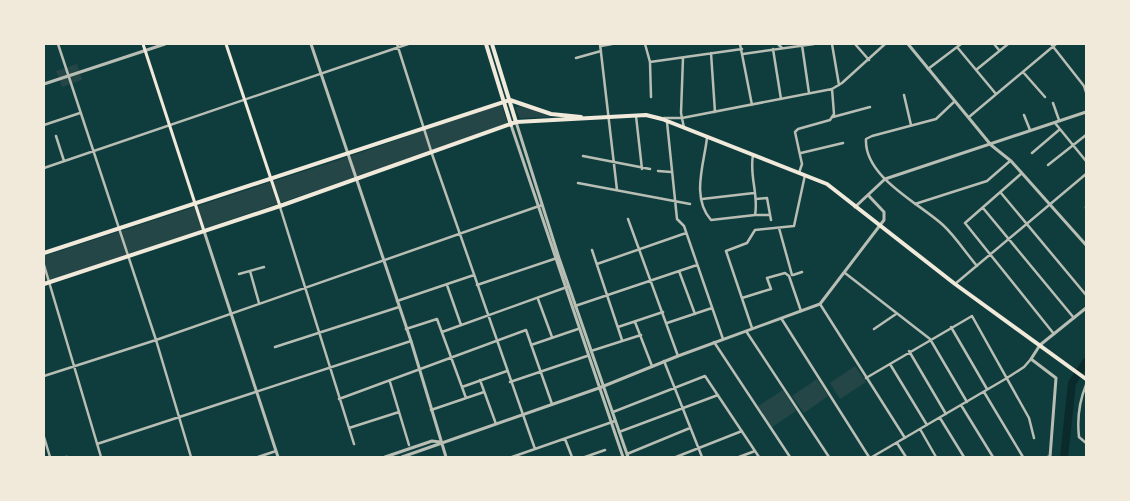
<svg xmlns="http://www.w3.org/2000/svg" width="1130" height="501" font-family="Quicksand,sans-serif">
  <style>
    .green { fill: #244646 }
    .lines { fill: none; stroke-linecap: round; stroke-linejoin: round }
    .river { stroke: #0a2a2b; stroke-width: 8 }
    .minor { stroke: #b8beb3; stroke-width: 2.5 }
    .tertiary { stroke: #b8beb3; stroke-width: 3 }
    .secondary { stroke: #f1e9da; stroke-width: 3 }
    .primary { stroke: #f1e9da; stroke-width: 4 }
  </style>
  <rect width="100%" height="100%" fill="#0f3d3e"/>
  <!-- green -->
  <path class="green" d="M77 64 82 80 62 87 56 71Z
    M501 104 508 124C354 179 198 230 44 283V256L348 157Z
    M522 105 550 117 520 118 515 108Z
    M855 366 866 382 840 399 830 383Z
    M817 379 828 396 804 413 792 396Z
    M783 390 796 411 772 427 758 406Z"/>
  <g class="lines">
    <!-- river -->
    <path class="river" d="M1064 457 1072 383 1086 362"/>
    <!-- minor -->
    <path class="minor" d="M58 44 156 340 191 457
      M397 44 432 154 535 449
      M600 44 617 190
      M645 44 650 62 651 97
      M740 44 752 105
      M778 44 782 48
      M832 44 839 85
      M855 44 869 60
      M994 44 999 50
      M1051 44 1084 86 1086 92
      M802 45 809 93
      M601 46 612 44
      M957 47 996 94
      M773 49 781 99
      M711 53 715 112
      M743 54 814 44
      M576 58 601 51
      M683 58 681 113 684 128
      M650 62 742 49
      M928 69 961 44
      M976 70 1008 44
      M1023 72 1045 97
      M904 95 911 125
      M955 101 936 119 872 136 866 139C864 177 919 203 943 225 955 236 966 253 977 266
      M1053 103 1059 120
      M1024 115 1030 130
      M636 116 642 169
      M833 117 870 107
      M969 117 1056 44
      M664 118H682L832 89 842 83 885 44
      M667 122 677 219 684 226 723 339
      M1055 123 1086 161
      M44 125 80 113
      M56 136 64 161
      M707 138C704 164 691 198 711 220L755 215C759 195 749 176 753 155
      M801 153 843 143
      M1032 153 1059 130
      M583 156 650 169
      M1048 165 1086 135
      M44 168 408 44
      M658 171 671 172
      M799 173 802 164 795 132 798 129 830 120 834 114 832 89
      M1022 173 965 223 1054 334
      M578 183 690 204
      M1001 193 1086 295
      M702 199 754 193
      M756 199 767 198 771 220
      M915 204 987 181 1010 161
      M280 207 354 444
      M983 208 1074 318
      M1086 208V207
      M755 215H769
      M628 219 678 356
      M779 228 792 275
      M592 250 622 340
      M597 264 686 233
      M44 265 101 457
      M250 271 259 303
      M679 271 695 314
      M845 273 930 339 967 402
      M239 274 264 267
      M793 275 802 272
      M789 276 801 311
      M955 284 1086 174
      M447 285 461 325
      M477 285 557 258
      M742 298 771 289 767 278 785 273 789 276
      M538 299 552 337
      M397 301 474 275
      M820 304 905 438
      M575 306 697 265
      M781 318 869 457
      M635 322 652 366
      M667 323 712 308
      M618 327 663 312
      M951 327 987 389
      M752 328 726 251 747 243 755 230 794 226 805 175
      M406 329 437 319 466 398
      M874 329 896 314
      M746 331 829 457
      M442 332 567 287
      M714 342 790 457
      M531 345 578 329
      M275 347 399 307
      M591 351 641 335
      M909 351 946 414
      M664 361 702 457
      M890 364 927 425
      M44 376 156 340 542 205
      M866 378 972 316 1029 418 1034 438
      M480 380 496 424
      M390 382 409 445
      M510 382 587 356
      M1086 385C1079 402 1077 419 1079 437L1086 443
      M462 387 507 371
      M984 392 1023 457
      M339 399 526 330 552 404
      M961 405 993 457
      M431 410 484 392
      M613 412 705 376 759 457
      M940 418 964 457
      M349 428 399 412
      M920 429 936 457
      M619 432 718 395
      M44 437 50 457
      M565 439 572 457
      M897 443 906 457
      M97 444 411 341
      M627 454 690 428
      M66 457H67
      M258 457 276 451
      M512 457 615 421
      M585 457 605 450
      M676 457 742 431
      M739 457 755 451
      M872 457 1007 378 1024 367 1031 359"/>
    <!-- tertiary -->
    <path class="tertiary" d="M311 44 411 341 446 457
      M908 44 991 145 1011 161 1086 245
      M44 84 165 44
      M516 122 559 258 628 457
      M511 125 623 457
      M855 207 885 179 1086 112
      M204 231 278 457
      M385 457 432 441 440 442
      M402 457 599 388 678 356 820 304 884 220V212L868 195
      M1048 457H1050L1056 378 1031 359 1040 345 1086 308"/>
    <!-- secondary -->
    <path class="secondary" d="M143 44 204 231
      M226 44 280 206"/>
    <!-- primary -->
    <path class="primary" d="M486 44 511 125
      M492 44 516 122
      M44 253 510 100 551 114 581 117
      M44 284 280 206 516 122 646 115 662 119 827 184 955 284 1086 379"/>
  </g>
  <!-- border -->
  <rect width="1130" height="501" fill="none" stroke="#f1e9da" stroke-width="90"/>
</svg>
